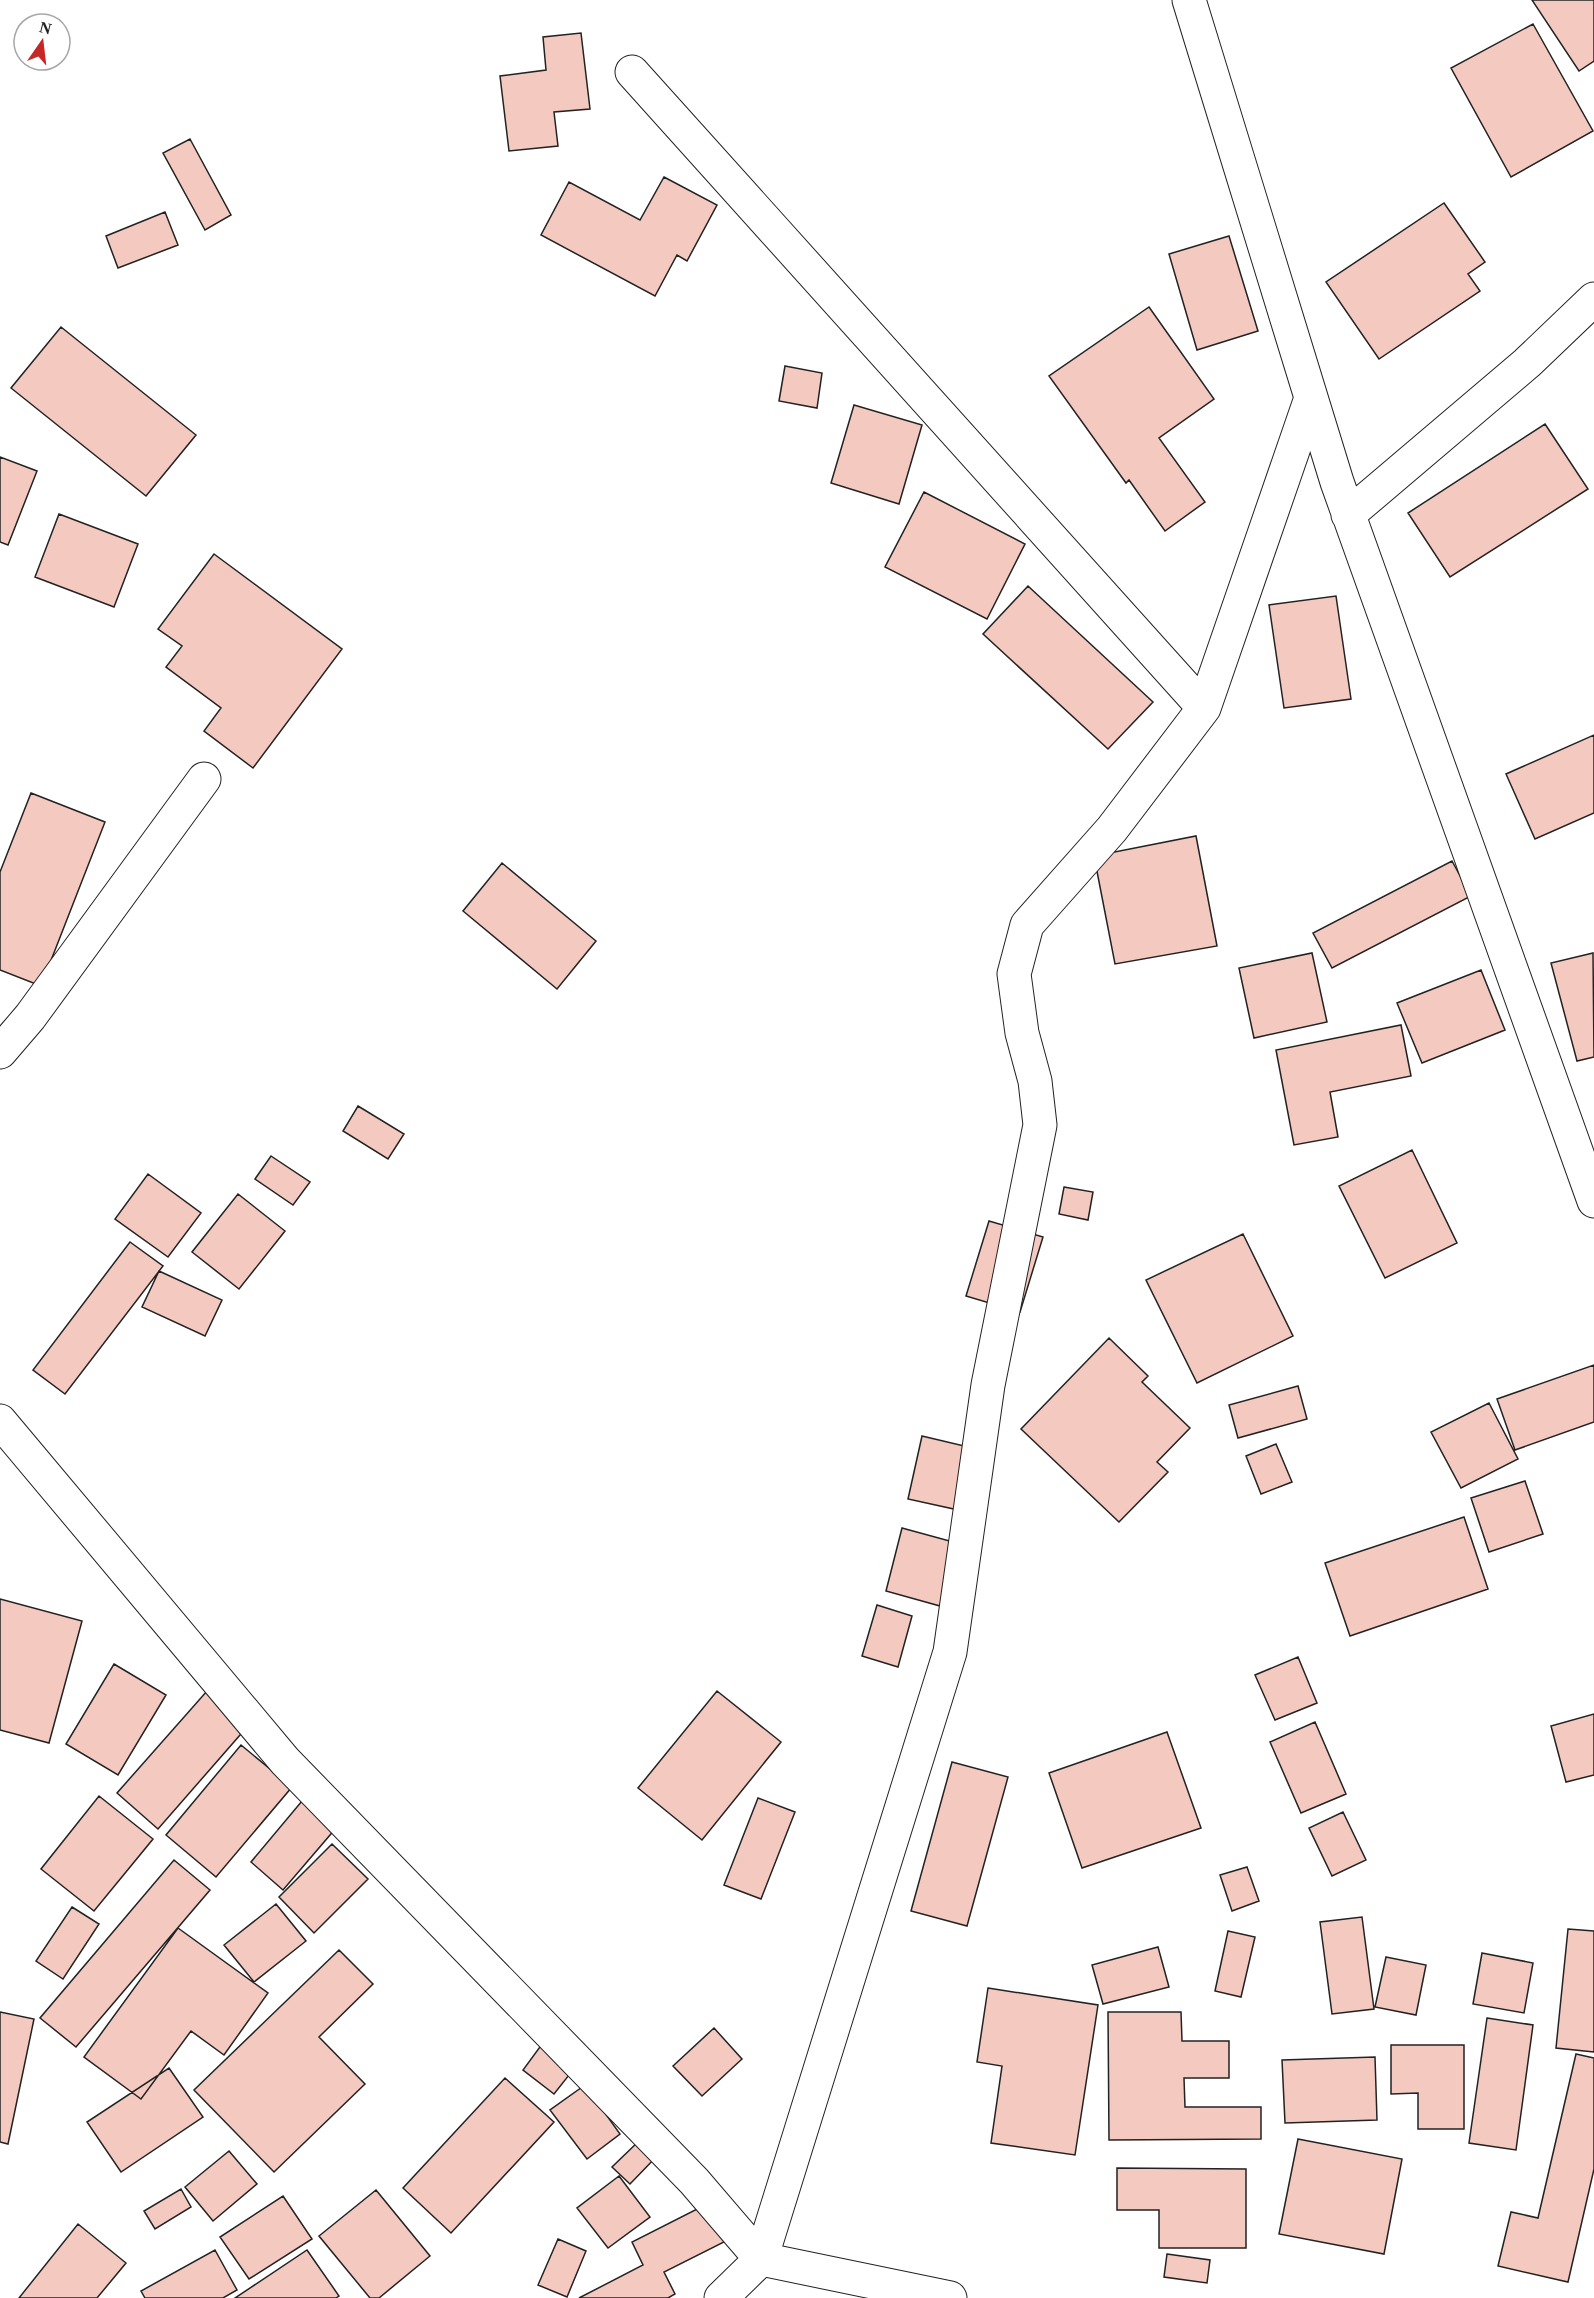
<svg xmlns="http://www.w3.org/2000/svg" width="1594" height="2298" font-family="Georgia,serif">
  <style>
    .building { fill: #f3c9c0; stroke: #222; stroke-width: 1.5 }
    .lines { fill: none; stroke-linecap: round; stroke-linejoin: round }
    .minor-casing { stroke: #222; stroke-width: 35 }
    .minor { stroke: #fff; stroke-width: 33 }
  </style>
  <rect width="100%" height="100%" fill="#fff"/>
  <!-- building -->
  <path class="building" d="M1532 0H1594V61L1579 71Z
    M1533 24 1593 131 1511 177 1451 68Z
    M581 33 590 109 554 112 558 146 509 151 500 76 546 70 543 37Z
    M190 139 231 215 205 230 163 153Z
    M664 177 717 205 687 261 677 255 655 296 541 235 569 182 640 220Z
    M1444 203 1485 262 1468 274 1480 291 1379 359 1326 282Z
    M165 212 178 245 118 268 106 236Z
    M1229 236 1258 331 1197 350 1169 254Z
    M1149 307 1214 399 1159 438 1205 502 1165 531 1129 480 1126 483 1049 376Z
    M61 327 196 435 146 496 11 388Z
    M785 366 822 373 817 408 779 401Z
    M854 405 922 425 899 504 831 483Z
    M1545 424 1588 489 1450 577 1408 513Z
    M0 457 37 471 8 545 0 542Z
    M924 492 1025 544 987 619 885 567Z
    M59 514 138 544 114 607 35 577Z
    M214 554 342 649 253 768 204 731 221 708 166 667 182 646 158 629Z
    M1028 586 1153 702 1108 749 983 634Z
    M1336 596 1351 699 1284 708 1269 605Z
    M1594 735V813L1535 839 1506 774Z
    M31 793 105 822 41 986 0 970V872Z
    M1196 836 1217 946 1115 964 1094 856Z
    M1452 861 1471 896 1332 968 1313 933Z
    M502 863 596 941 557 989 463 911Z
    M1312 953 1327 1022 1254 1038 1239 968Z
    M1593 953 1594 1057 1577 1061 1551 963Z
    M1481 970 1505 1030 1422 1063 1397 1003Z
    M1401 1025 1411 1076 1330 1092 1338 1137 1294 1145 1276 1050Z
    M358 1106 404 1134 388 1159 343 1131Z
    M1412 1150 1457 1243 1385 1278 1339 1186Z
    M271 1156 310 1182 293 1205 255 1179Z
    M148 1174 201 1213 168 1257 115 1219Z
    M1064 1187 1093 1192 1088 1220 1059 1214Z
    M238 1194 285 1231 239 1289 192 1252Z
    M989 1221 1043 1237 1020 1312 966 1296Z
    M1243 1234 1293 1336 1197 1383 1146 1280Z
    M130 1242 163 1266 65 1394 33 1370Z
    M159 1271 222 1300 205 1336 142 1307Z
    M1109 1338 1148 1376 1142 1382 1190 1428 1157 1462 1168 1472 1119 1522 1021 1429Z
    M1594 1365V1422L1515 1450 1497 1399Z
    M1298 1386 1307 1419 1238 1438 1229 1405Z
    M1489 1403 1518 1459 1461 1488 1431 1432Z
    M922 1436 977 1449 963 1511 908 1499Z
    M1276 1444 1292 1482 1261 1494 1246 1456Z
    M1525 1481 1543 1534 1489 1552 1471 1498Z
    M1464 1517 1488 1589 1350 1636 1325 1563Z
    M902 1528 957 1543 940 1606 886 1591Z
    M0 1599 82 1621 49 1743 0 1730Z
    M877 1605 912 1616 898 1667 862 1656Z
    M1298 1657 1317 1703 1275 1720 1255 1675Z
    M114 1664 166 1695 118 1775 66 1744Z
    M207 1691 247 1727 158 1829 117 1793Z
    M717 1691 781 1742 702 1840 638 1788Z
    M1594 1714V1775L1566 1782 1551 1726Z
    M1315 1722 1346 1794 1301 1813 1270 1742Z
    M1167 1732 1201 1828 1082 1868 1049 1773Z
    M241 1745 292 1787 216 1877 166 1835Z
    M952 1762 1008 1777 967 1926 911 1911Z
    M99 1796 153 1839 94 1911 41 1869Z
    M758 1798 795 1812 761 1899 724 1885Z
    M302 1801 336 1828 283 1890 251 1862Z
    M1343 1812 1366 1860 1332 1876 1309 1828Z
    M332 1844 368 1879 314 1933 279 1897Z
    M174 1860 210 1890 76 2047 40 2018Z
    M1247 1867 1259 1901 1232 1911 1220 1875Z
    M276 1904 306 1941 254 1982 224 1945Z
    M72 1907 99 1924 63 1979 36 1961Z
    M1362 1917 1374 2009 1332 2014 1320 1922Z
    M178 1928 268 1993 224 2055 191 2031 141 2099 84 2057Z
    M1568 1929 1594 1931V2052L1556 2048Z
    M1228 1931 1255 1937 1241 1997 1215 1991Z
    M1158 1947 1169 1987 1103 2004 1092 1965Z
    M339 1950 373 1984 319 2037 365 2084 274 2172 194 2090Z
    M1482 1953 1533 1963 1524 2013 1473 2004Z
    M1386 1957 1426 1965 1416 2015 1375 2007Z
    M988 1988 1098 2005 1075 2155 991 2143 1002 2066 977 2062Z
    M0 2012 34 2019 8 2144 0 2142Z
    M1108 2012H1181L1182 2041H1229V2078H1184L1185 2107H1261V2139L1109 2140Z
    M1487 2018 1533 2025 1516 2150 1469 2143Z
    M714 2028 742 2059 702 2096 673 2066Z
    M545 2040 577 2065 554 2094 523 2070Z
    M1391 2045H1464V2129H1418V2093L1391 2094Z
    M1576 2054 1594 2058V2169L1568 2282 1498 2266 1511 2212 1538 2218Z
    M1375 2057 1377 2120 1285 2123 1282 2060Z
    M169 2068 203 2117 121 2172 87 2122Z
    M505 2078 554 2122 451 2233 403 2188Z
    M585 2085 620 2134 587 2159 550 2110Z
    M641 2139 658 2155 630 2184 612 2167Z
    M1298 2139 1402 2159 1384 2254 1279 2234Z
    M229 2151 257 2184 213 2221 185 2187Z
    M1117 2168 1246 2169V2248H1159V2210H1117Z
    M619 2176 650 2217 608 2248 577 2208Z
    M181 2189 191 2207 155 2229 144 2211Z
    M376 2190 430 2256 379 2298H370L319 2236Z
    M283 2196 312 2239 249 2279 220 2237Z
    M705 2205 724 2242 664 2272 675 2294 668 2298H579L643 2265 632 2242Z
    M78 2224 126 2263 97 2298H19Z
    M558 2239 586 2251 567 2297 538 2285Z
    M215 2250 237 2290 223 2298H145L141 2291Z
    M307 2250 339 2296 336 2298H235Z
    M1167 2254 1210 2260 1207 2283 1164 2277Z"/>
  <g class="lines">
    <!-- minor casing -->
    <g class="minor-casing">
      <path id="minor" d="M1189 0 1337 482 1594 1201
        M632 72 1204 708
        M1348 515 1527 363 1594 299
        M0 1052 30 1017 204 779
        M0 1421 285 1761 694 2181 761 2259 950 2298
        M721 2298 761 2259 950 1652 988 1385 1040 1125 1035 1081 1022 1033 1014 974 1027 925 1112 829 1204 708 1311 398"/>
    </g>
    <!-- minor -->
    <use href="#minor" class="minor"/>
  </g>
  <!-- north arrow -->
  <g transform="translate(42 42) rotate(14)"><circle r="28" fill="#ffffff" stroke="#a7a7a7" stroke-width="1.5"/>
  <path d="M0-4.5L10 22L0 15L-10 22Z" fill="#c62828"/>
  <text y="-9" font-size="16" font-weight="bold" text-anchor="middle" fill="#222222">N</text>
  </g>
</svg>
